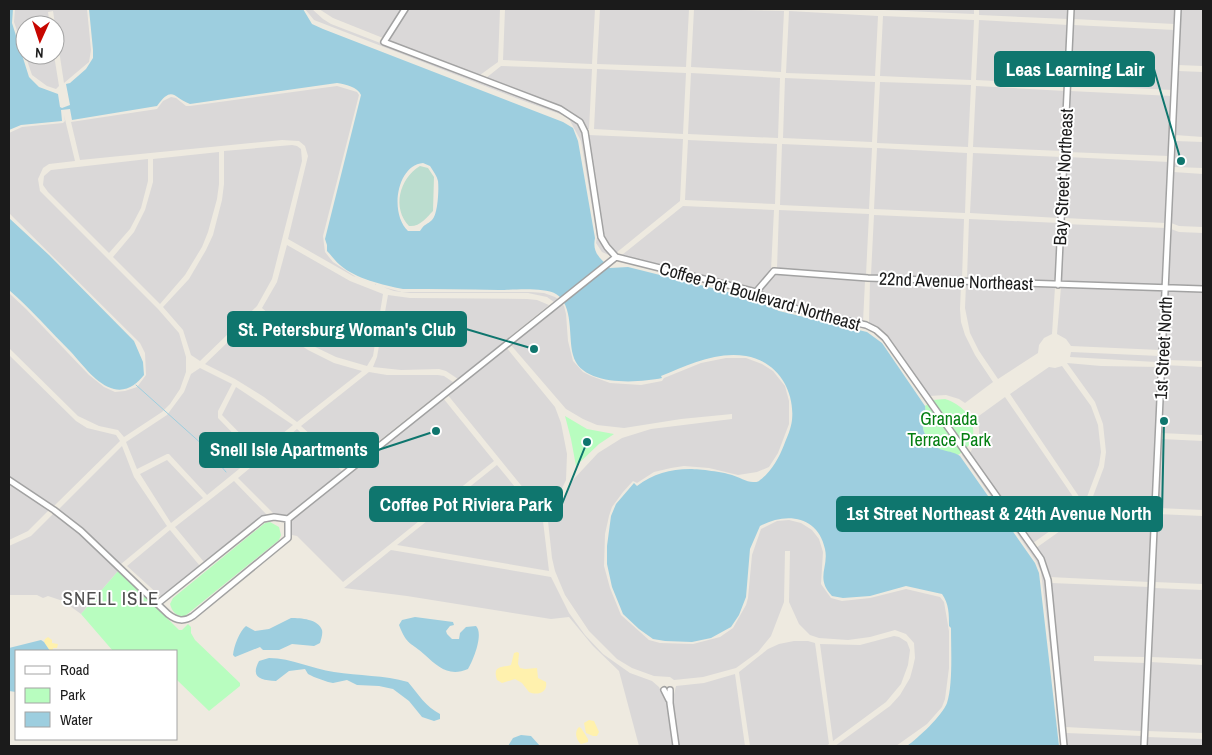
<svg xmlns="http://www.w3.org/2000/svg" width="1212" height="755" font-family="'Archivo Narrow',sans-serif">
  <style>
    .residential { fill: #dad8d8 }
    .wetland { fill: #bbddcf }
    .sand { fill: #fff1ad }
    .park { fill: #b8fdbf }
    .water { fill: #9dcedf; fill-rule: evenodd }
    .lines { fill: none; stroke-linecap: round; stroke-linejoin: round }
    .stream { stroke: #9dcedf; stroke-width: 1 }
    .minor-casing { stroke: #a2a2a2; stroke-width: 8 }
    .minor { stroke: #fff; stroke-width: 5 }
    .labels { text-anchor: middle; dominant-baseline: central; stroke-width: 4; stroke-linejoin: round; paint-order: stroke }
    .street-label { font-size: 18px; fill: #1b1b1b; stroke: #fff }
    .park-label { font-size: 18px; fill: #047f12; stroke: #fff }
    .neighbourhood-label { font-size: 19px; letter-spacing: 1px; fill: #4e4e4e; stroke: #fff }
    .leader { fill: none; stroke: #0f766e; stroke-width: 2 }
    .callout-dot { fill: #0f766e; stroke: #fff; stroke-width: 2 }
    .callout { fill: #0f766e; stroke: #0f766e; stroke-width: 2 }
    .callout-label { font-size: 19px; text-anchor: middle; font-weight: bold; fill: #fff }
  </style>
  <rect width="100%" height="100%" fill="#eeeae0"/>
  <!-- residential -->
  <path class="residential" d="M15 9H87L91 50 89 62 64 83 53 11 48 12 50 25H25V55H54L59 86 56 89 47 86 32 75 14 22Z
    M305 9H312L323 19 331 24 559 112 567 116 578 124 583 135 599 237 605 249 611 256 602 252 596 243 597 237 581 141 568 117 521 100 314 20Z
    M319 9H402L383 38 333 18Z
    M408 9H500L498 62 480 75 388 40Z
    M505 9H595L592 64 503 60Z
    M600 9H689L686 67 597 64Z
    M694 9 784 11 781 72 691 67Z
    M883 9H974V14L883 10Z
    M979 9H1069L1068 19 979 15Z
    M1074 9H1176L1175 24 1073 19Z
    M1181 9H1203V66L1178 65Z
    M789 11 878 16 875 76 786 73Z
    M883 16 974 20 971 80 880 76Z
    M979 20 1068 25 1065 85 976 80Z
    M1073 25 1175 30 1172 90 1070 85Z
    M501 66 592 69 589 129H587L581 120 570 111 486 78Z
    M597 69 686 73 683 134 594 129Z
    M1178 71 1203 72V137L1175 135Z
    M691 73 780 78 778 138 688 134Z
    M785 78 875 82 872 142 783 138Z
    M880 82 971 85 968 147 877 143Z
    M337 86 357 92 359 95 323 236 325 252 333 262 356 277 383 287 402 292H531L544 293 555 297 558 299 554 302 547 297 528 293H410L394 291 353 276 288 239 308 156 305 146 299 141 282 140 80 160 71 122 157 109 163 101 171 97 176 98 186 106H190Z
    M976 86 1065 91 1062 151 973 147Z
    M1070 91 1172 96 1169 156 1067 152Z
    M64 115 75 161 49 164 43 168 38 179 40 191 158 309 179 333 186 357V372L180 389 170 404 162 412 124 437 118 430 99 426 78 416 9 348V293L26 309 89 375 104 387 115 392 125 391 137 387 146 375 145 353 140 343 9 213V133L22 127 63 123 65 121Z
    M588 135 683 139 680 201 616 253 609 246 602 229Z
    M688 140 777 144 775 204 685 200Z
    M1175 141 1203 142V168L1174 167Z
    M782 144 872 148 869 209 780 205Z
    M292 145 297 146 301 149 302 161 272 279 257 306 200 361 191 355 183 330 163 307 189 279 206 250 213 235 222 200 224 184V151Z
    M877 148 967 153 965 213 874 209Z
    M219 152V184L217 199 208 232 202 247 185 275 160 304 113 257 134 232 145 210 153 182V159Z
    M973 153 1062 157 1059 218 970 213Z
    M1067 157 1169 162 1166 223 1064 218Z
    M148 159V181L141 208 130 229 109 253 48 192 43 185 44 176 51 170Z
    M1173 172 1203 174V227L1179 226 1171 223Z
    M683 206 774 210 771 270 756 288 622 255Z
    M779 210 869 214 866 275 777 269Z
    M874 215 964 219 962 278 871 275Z
    M969 219 1059 223 1056 282 967 279Z
    M1064 224 1166 228 1163 285 1061 282Z
    M1171 229 1179 232 1203 233V287L1168 285Z
    M287 245 350 281 383 294 373 356 367 366 336 357 311 345 284 327 262 308 277 282Z
    M775 274 865 281 863 322 795 305 781 301 760 291Z
    M870 281 961 284 960 309 961 322 965 335 975 355 993 382 965 403 959 399 946 395 929 396 887 336 878 327 869 323Z
    M966 284 1055 287 1052 334 1044 338 1039 345 1038 353 998 379 979 351 970 333 965 308Z
    M1061 287 1163 290 1160 350 1071 346 1066 339 1057 334Z
    M1168 291 1203 292V361L1165 360Z
    M388 295 410 298 527 299 537 300 549 305 458 379 446 371 439 369 401 370 373 367 377 357Z
    M561 303 564 306 566 314 568 341 573 361 583 372 591 376 610 383 641 385 662 381 664 378 701 363 726 358H746L762 364 773 371 785 386 789 401V424L778 453 769 467 757 472 738 475 709 468 684 466 671 468 654 472 637 483 633 481 623 492 612 507 609 516 605 534 604 566 610 588 621 615 649 640 660 643 693 644 720 637 733 628 746 605 748 598 752 555 761 529 777 521 789 520 801 523 812 530 819 539 823 552 821 584 831 598 842 601 870 598 906 589 940 597 944 602 949 631V668L945 699 942 707 927 724 896 746H835L890 706 900 695 910 678 913 667 915 658 914 643 906 634 895 630 870 637 848 640 819 638 810 635 799 624 789 602 790 551H785L784 602 771 636 758 652 736 668 703 677 674 680 670 677 654 676 632 668 617 659 589 631 565 595 555 571 552 558 548 521 555 515 571 482 598 453 622 438 651 429 732 419V414L681 419 624 428 597 425 583 419 566 409 510 344Z
    M259 312 281 332 308 350 334 363 362 371 297 422 264 397 235 379 205 364Z
    M506 347 555 407 561 423 567 454 566 480 551 512 546 516 447 394Z
    M1071 352 1160 356 1159 360 1156 362 1070 357Z
    M9 355 76 421 87 428 116 435 120 441 54 506 9 477Z
    M1067 363 1101 366 1159 367 1153 508 1097 505 1092 499 1104 467 1106 452 1103 424 1095 402Z
    M1164 365 1203 367V435L1161 433Z
    M1062 366 1091 406 1098 425 1101 452 1099 465 1087 497 1080 498 1010 394 1049 367 1055 368Z
    M200 368 232 384 218 411V418L255 456 207 495 169 454H167L137 469 126 442 167 415 184 392 191 374Z
    M369 372 387 375H438L444 376 453 382 346 467 301 426Z
    M236 387 293 425 259 453 222 415Z
    M1005 397 1076 501 1073 508 1074 514 1033 543 970 453 979 436V428L976 418Z
    M443 398 494 461 343 582 297 536 292 535 291 520Z
    M297 429 342 471 288 516 275 515 238 478Z
    M1161 439 1203 441V510L1158 508Z
    M122 446 134 477 167 526 121 564 83 529 58 510Z
    M964 454 1039 561 1043 570 1045 580 1062 746 1041 572 1036 561 962 455Z
    M167 460 203 498 171 523 140 474Z
    M497 465 543 521 549 571 397 545Z
    M234 481 267 515 255 521 204 562 175 527Z
    M9 484 49 510 28 531 9 540Z
    M1097 511 1152 514 1149 582 1050 577 1043 558 1036 548 1077 519 1084 522 1092 520Z
    M54 513 80 534 119 570 81 614 63 601 48 596 43 598 37 595H9V546L31 536Z
    M1157 514 1203 516V584L1154 582Z
    M170 530 200 566 161 597 127 566Z
    M391 550 551 577 569 613 585 635 603 654 630 673 652 681 659 687 667 704 673 746H639L619 671 593 646 569 617 551 619 407 596 344 588Z
    M1051 583 1149 587 1145 657 1094 656V661L1145 663 1142 731 1065 727Z
    M1154 588 1203 590V659L1151 657Z
    M894 636 899 637 907 642 910 650 908 665 901 684 886 702 833 741 820 644 860 645Z
    M794 641H808L815 643 829 744 826 746H750L739 672 768 649 779 644Z
    M1150 662 1203 665V733L1147 731Z
    M735 674 745 746H679L672 703 676 686 704 683Z
    M1066 733 1142 736 1141 746H1067Z
    M1147 737 1203 739V746H1146Z"/>
  <!-- wetland -->
  <path class="wetland" d="M420 166 428 168 434 177 433 211C426 218 420 227 409 226 392 208 399 179 420 166Z"/>
  <!-- sand -->
  <path class="sand" d="M48 637 52 640V643L58 644 57 648H53V651H50L44 642 45 639Z
    M517 652 519 653 518 664 520 668 525 669 537 668 538 678 546 682C548 692 538 696 529 692L522 683 515 679 502 683 497 680C492 665 502 668 511 665L514 653Z
    M589 720 594 721 599 732 597 736H593L586 733 584 723Z
    M579 727 581 728 588 739V742L581 744C576 740 574 732 579 727Z"/>
  <!-- park -->
  <path class="park" d="M945 399C972 407 986 438 958 455L942 451 934 446H926L922 441 927 437C918 426 927 417 925 406L933 400Z
    M565 416 587 429 614 434 599 444 576 466 571 439Z
    M270 522 279 527 281 535 279 540 185 616C177 617 172 612 170 604L173 598 265 523Z
    M119 570 179 630H182L188 624 191 627V633L195 640 240 683V686L209 711 176 679V651H113L81 614Z"/>
  <!-- water -->
  <path class="water" d="M9 9H13L12 23 29 77 39 87 58 94 60 107 62 108 70 105 66 84 70 83 86 69 93 58V50L89 9H303L312 24 323 29 563 122 573 128 578 141 595 238C592 253 600 258 610 268L628 267 748 297 779 311 867 332 882 343 925 406C927 417 918 426 927 437L922 441 926 445 930 442C940 453 949 449 960 456L1035 563 1039 573 1059 746H907C918 738 942 716 947 703 953 685 951 649 951 628L949 626C949 614 949 604 942 594L906 586 870 596 843 598 832 596C815 578 829 568 825 549 818 515 785 512 760 526L750 549 746 597 739 615 731 627 711 638 692 642 665 641 653 639 639 629 623 614 612 587 607 564V546L611 516 616 504 634 483 637 486C653 474 670 469 690 469 700 469 723 472 732 475 739 477 746 482 753 482 757 482 758 482 760 480 771 472 779 458 784 445 787 437 791 429 792 420 795 390 777 361 746 356 716 351 688 365 661 376L662 378C638 383 581 387 573 355 568 337 574 305 556 294 543 287 514 290 499 290 467 289 435 289 403 289 383 285 356 279 340 265 335 261 332 256 327 251V245L325 239 361 95C358 87 345 84 337 83L190 104C174 99 173 84 157 106L72 120 70 109 61 110 62 121 21 125 9 130ZM423 163 430 166C433 171 437 176 438 181 439 189 438 214 432 220 427 225 425 223 420 231H408C389 213 397 165 423 163Z
    M9 218 49 255 134 341 143 362 144 375C137 384 127 392 114 389 97 385 83 365 71 352 50 331 31 309 9 290Z
    M415 617 453 622 454 625 450 626 446 631 447 634 452 639H459L460 633 466 627 476 626C484 634 473 661 468 669 449 677 438 667 425 655 411 642 407 646 399 625L402 620Z
    M291 618C301 618 318 619 322 630 323 634 321 639 320 643L314 646 292 644 279 650H263L260 647 235 657 233 655C234 646 239 632 246 626L255 631 269 629Z
    M41 640 44 642 50 651H16V692L9 691V648Z
    M269 658C292 658 312 669 334 672 359 676 384 675 408 682 418 694 426 707 440 714V719L434 721 422 717 409 701 393 689 379 686 357 685 347 680 333 683 328 682 314 677 308 674 305 669 289 671 276 681C261 680 250 678 259 661Z
    M521 735 531 736 540 746H508L513 738Z"/>
  <g class="lines">
    <!-- stream -->
    <path class="stream" d="M136 385 204 446 226 472"/>
    <!-- minor casing -->
    <g class="minor-casing">
      <path id="minor" d="M405 9 384 42 560 109 580 122 585 132 601 237 607 247 616 257 756 292C789 311 829 316 866 325L876 330 885 338 1041 559 1048 580 1064 746
        M1058 285 1071 9
        M756 292 774 271 868 278 1203 289
        M9 480 54 510 81 531 168 614C177 621 184 622 193 616L288 538V519
        M157 604 263 519 274 517 288 519 616 257
        M664 690 669 700
        M670 690V703L676 746
        M1144 746 1178 9"/>
    </g>
    <!-- minor -->
    <use href="#minor" class="minor"/>
  </g>
  <g class="labels">
    <!-- street labels -->
    <g class="street-label">
      <text transform="translate(1063 177) rotate(-87)">Bay Street Northeast</text>
      <text transform="translate(956 281) rotate(2)">22nd Avenue Northeast</text>
      <text transform="translate(760 296) rotate(16)">Coffee Pot Boulevard Northeast</text>
      <text transform="translate(1163 348) rotate(-87)">1st Street North</text>
    </g>
    <!-- park labels -->
    <g class="park-label">
      <text x="949" y="418">Granada<tspan x="949" dy="21">Terrace Park</tspan></text>
    </g>
    <!-- neighbourhood labels -->
    <g class="neighbourhood-label">
      <text x="111" y="598">SNELL ISLE</text>
    </g>
  </g>
  <!-- callouts -->
  <path class="leader" d="M1181 161L1154 69M534 349L466 329M436 431L378 450M587 442L562 504M1164 421L1162 514"/>
  <g class="callout-dot">
    <circle cx="1181" cy="161" r="5"/>
    <circle cx="534" cy="349" r="5"/>
    <circle cx="436" cy="431" r="5"/>
    <circle cx="587" cy="442" r="5"/>
    <circle cx="1164" cy="421" r="5"/>
  </g>
  <g class="callout">
    <rect x="995" y="52" width="159" height="34" rx="5"/>
    <rect x="228" y="312" width="238" height="34" rx="5"/>
    <rect x="200" y="433" width="178" height="34" rx="5"/>
    <rect x="370" y="487" width="192" height="34" rx="5"/>
    <rect x="837" y="497" width="325" height="34" rx="5"/>
  </g>
  <g class="callout-label">
    <text x="1075" y="76">Leas Learning Lair</text>
    <text x="347" y="336">St. Petersburg Woman's Club</text>
    <text x="289" y="456">Snell Isle Apartments</text>
    <text x="466" y="511">Coffee Pot Riviera Park</text>
    <text x="999" y="520">1st Street Northeast &amp; 24th Avenue North</text>
  </g>
  <!-- border -->
  <rect width="1212" height="755" fill="none" stroke="#1b1b1b" stroke-width="20"/>
  <!-- legend -->
  <rect x="15" y="650" width="162" height="90" fill="#ffffff" stroke="#a4a4a4"/>
  <rect x="25" y="666" width="25" height="8" fill="#ffffff" stroke="#a4a4a4"/>
  <text x="60" y="675" font-size="15" fill="#1b1b1b">Road</text>
  <rect x="25" y="688" width="25" height="15" fill="#b8fdbf" stroke="#a4a4a4"/>
  <text x="60" y="700" font-size="15" fill="#1b1b1b">Park</text>
  <rect x="25" y="712" width="25" height="15" fill="#9dcedf" stroke="#a4a4a4"/>
  <text x="60" y="725" font-size="15" fill="#1b1b1b">Water</text>
  <!-- north arrow -->
  <g transform="translate(40 40) rotate(183)"><circle r="24" fill="#ffffff" stroke="#a4a4a4"/>
  <path d="M0-4L9 19L0 12L-9 19Z" fill="#c70600"/>
  <text y="-8" font-size="14" font-weight="bold" text-anchor="middle" fill="#1b1b1b">N</text>
  </g>
</svg>
